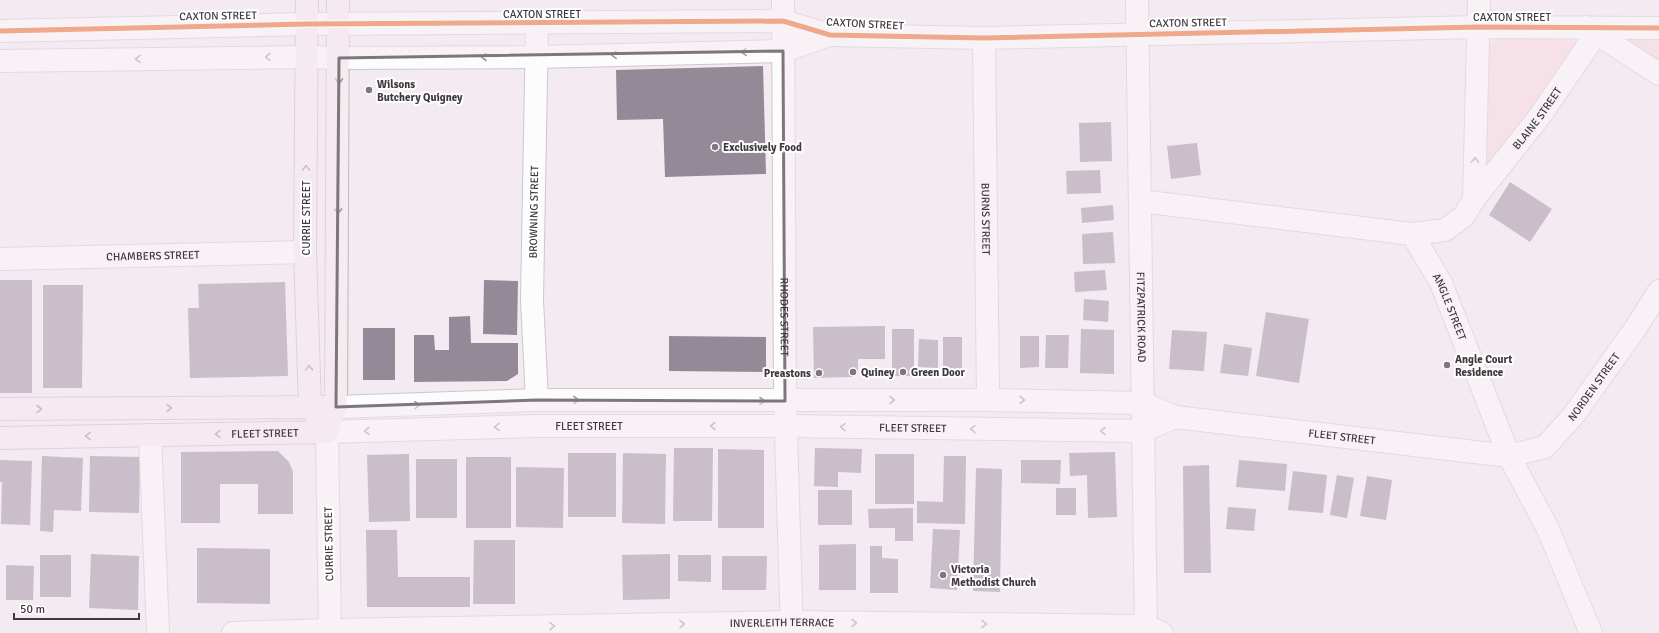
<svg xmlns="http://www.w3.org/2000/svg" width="1659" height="633" font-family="Signika,sans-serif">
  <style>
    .green { fill: #f8d7dc }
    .building { fill: #948a97 }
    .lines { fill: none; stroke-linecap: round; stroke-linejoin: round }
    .minor-casing { stroke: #cdc6cc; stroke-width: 24 }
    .major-casing { stroke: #c6b4be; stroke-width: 24 }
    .minor { stroke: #fdfcfd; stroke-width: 22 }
    .major { stroke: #f5ecf0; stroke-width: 22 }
    .cycleway-casing { stroke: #fff; stroke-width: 8 }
    .cycleway { stroke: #e8590c; stroke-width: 5 }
    .oneway { stroke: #9e9a9e }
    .oneway2 { stroke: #9a9297 }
    .marked { fill: none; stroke: #7e767d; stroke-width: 3; stroke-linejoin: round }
    .poi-dot { fill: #7e767d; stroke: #fff; stroke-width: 1.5 }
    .labels { text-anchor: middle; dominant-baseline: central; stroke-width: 4; stroke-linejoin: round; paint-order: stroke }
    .street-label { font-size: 11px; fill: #3f383e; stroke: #fff }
    .poi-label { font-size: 11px; font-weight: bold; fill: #3f383e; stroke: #fff; text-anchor: start }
  </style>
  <rect width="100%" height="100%" fill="#f4eaf2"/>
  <!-- green -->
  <path class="green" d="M1659 36V68L1618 37Z
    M1501 38H1544L1579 42 1491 174 1487 170V46Z"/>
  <!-- building -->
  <path class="building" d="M763 66 766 174 665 177 663 119 617 120 616 70Z
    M1111 122 1112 161 1080 162 1079 123Z
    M1197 143 1201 175 1171 179 1167 146Z
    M1100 170 1101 193 1067 194 1066 171Z
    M1510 182 1552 209 1530 242 1489 215Z
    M1113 205 1114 220 1082 223 1081 208Z
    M1113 232 1115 263 1083 264 1082 234Z
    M1105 270 1107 290 1075 292 1074 272Z
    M0 280H32V393H0Z
    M484 280 518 281 517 335 483 334Z
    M285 282 288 376 190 378 188 308H199L198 284Z
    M43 285H83L82 388H43Z
    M1084 299 1109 301 1108 322 1083 320Z
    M1266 312 1309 319 1299 383 1256 376Z
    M470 316 471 343H518V374L507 381 414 382V335H434L435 350H449V317Z
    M885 326V359H858V373L852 377 814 378 813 327Z
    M363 328H395V380H363Z
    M892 329H914V376H892Z
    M1081 329 1114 330V374L1080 373Z
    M1172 330 1207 332 1204 371 1169 369Z
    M1046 335H1069L1068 368H1045Z
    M669 336 766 337V372L669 371Z
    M1020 336H1039V367L1020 368Z
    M943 337H962V370H943Z
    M919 339 938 340V368L918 367Z
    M1224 344 1252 348 1248 376 1220 373Z
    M674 448H713L712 521H673Z
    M815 448 862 449 861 473 838 472V487L814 486Z
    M718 449 764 450V528H718Z
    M278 451 289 462 293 472V514H258V484H220V523H181V452Z
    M1115 452 1117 517 1088 518 1087 475 1070 476 1069 453Z
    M568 453H616V517H568Z
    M623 453 666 454 665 524 622 523Z
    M409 454 410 521 369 522 367 455Z
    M875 454H914V504H875Z
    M42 456 83 458 81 511 54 510 53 532 40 531Z
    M90 456 140 457 139 513 89 512Z
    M944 456H966L965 524 917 523V501L943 502Z
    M466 457H511V528H466Z
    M416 459H457V518H416Z
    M0 460 32 461 30 525 1 524 2 482H0Z
    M1021 460H1061L1060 484 1021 483Z
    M1239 460 1287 464 1285 491 1236 487Z
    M1209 465 1211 573H1184L1183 466Z
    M516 467 564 468 563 528 516 527Z
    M976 468 1002 469 1000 592 973 591Z
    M1293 471 1327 475 1323 513 1288 510Z
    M1337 475 1354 478 1347 518 1330 515Z
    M1367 476 1392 480 1386 520 1360 516Z
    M1056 488H1076V515H1056Z
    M818 490H852V525H818Z
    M1228 507 1256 509 1254 531 1226 529Z
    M913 508V541H895V528H869L868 509Z
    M933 529 960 530 957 590 930 588Z
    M366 530H397L398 577H470V607H367Z
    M474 540H515V604H473Z
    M856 544V590H819V545Z
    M870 546H882V558L898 559V593H870Z
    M197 548 270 549V604L197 603Z
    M91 554 139 556 138 610 89 608Z
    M670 554V599L623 600 622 555Z
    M40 555H71V597H40Z
    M678 555H711V582L678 581Z
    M722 556H767L766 590H722Z
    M6 565 34 566 33 600H6Z"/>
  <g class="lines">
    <!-- minor casing -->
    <g class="minor-casing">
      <g id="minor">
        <path id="s1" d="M783 0 785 401 792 633"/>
        <path id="s2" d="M1137 0 1146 633"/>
        <path d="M537 24 532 300 537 400"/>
        <path d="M1586 27 1659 74"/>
        <path d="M0 31 307 24 783 21 830 35 984 38 1478 27 1659 28"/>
        <path id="s3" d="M984 38 988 400"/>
        <path d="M0 61 307 57 339 58 537 57 783 51 830 35"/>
        <path d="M1474 199 1479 0"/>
        <path id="s4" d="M1140 201 1412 234 1441 283 1509 456 1547 527 1591 633"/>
        <path id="s5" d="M1412 234 1445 230 1464 216 1474 199 1540 116 1596 34"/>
        <path id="s6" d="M0 259 305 252"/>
        <path id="s7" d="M336 407 537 400H988L1142 403 1175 417 1509 456 1545 447 1573 416 1635 329 1659 291"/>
        <path d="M150 435 158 633"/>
        <path id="s8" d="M233 633 330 630 792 622 1146 626 1162 633"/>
        <path id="s9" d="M330 633 327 432 536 426H786L1142 431 1175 417"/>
      </g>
    </g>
    <!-- major casing -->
    <g class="major-casing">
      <g id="major">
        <path d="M307 0 305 252 310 407 327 432"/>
        <path d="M0 409 325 407"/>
        <path d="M327 432 336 407 338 0"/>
        <path id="s10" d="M0 438 327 432"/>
      </g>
    </g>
    <!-- minor -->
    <use href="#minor" class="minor"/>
    <!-- major -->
    <use href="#major" class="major"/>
    <!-- cycleway casing -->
    <g class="cycleway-casing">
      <path id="cycleway" d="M0 31 307 24 783 21 830 35 984 38 1478 27 1659 28"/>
    </g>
    <!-- cycleway -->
    <use href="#cycleway" class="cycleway"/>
  </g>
  <!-- one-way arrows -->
  <defs><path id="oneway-chevron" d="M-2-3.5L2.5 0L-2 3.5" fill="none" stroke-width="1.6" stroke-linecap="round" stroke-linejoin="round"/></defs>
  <g class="oneway">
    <use href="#oneway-chevron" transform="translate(744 52) rotate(178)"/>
    <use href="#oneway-chevron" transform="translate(614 55) rotate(178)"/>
    <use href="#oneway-chevron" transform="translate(268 57) rotate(179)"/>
    <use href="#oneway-chevron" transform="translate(484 57) rotate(180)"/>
    <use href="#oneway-chevron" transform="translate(138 59) rotate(179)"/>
    <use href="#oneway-chevron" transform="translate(1475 160) rotate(-89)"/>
    <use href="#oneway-chevron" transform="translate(576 400)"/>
    <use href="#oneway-chevron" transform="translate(892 400)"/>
    <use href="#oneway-chevron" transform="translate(1022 400) rotate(1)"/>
    <use href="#oneway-chevron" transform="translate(762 401)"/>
    <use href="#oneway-chevron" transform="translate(417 405) rotate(-2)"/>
    <use href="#oneway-chevron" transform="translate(713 426) rotate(180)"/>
    <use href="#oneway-chevron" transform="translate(497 427) rotate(178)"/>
    <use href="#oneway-chevron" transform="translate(843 427) rotate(-179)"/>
    <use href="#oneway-chevron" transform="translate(973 429) rotate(-179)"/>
    <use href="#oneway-chevron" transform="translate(367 431) rotate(178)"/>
    <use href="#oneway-chevron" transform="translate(1103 431) rotate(-179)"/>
    <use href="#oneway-chevron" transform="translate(854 623) rotate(1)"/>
    <use href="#oneway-chevron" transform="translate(682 624) rotate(-1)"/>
    <use href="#oneway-chevron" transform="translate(984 624) rotate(1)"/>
    <use href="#oneway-chevron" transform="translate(552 626) rotate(-1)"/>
  </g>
  <g class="oneway2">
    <use href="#oneway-chevron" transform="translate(339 81) rotate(90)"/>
    <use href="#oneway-chevron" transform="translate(306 168) rotate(-90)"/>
    <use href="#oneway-chevron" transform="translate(338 211) rotate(90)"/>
    <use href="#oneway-chevron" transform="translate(309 368) rotate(-92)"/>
    <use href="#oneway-chevron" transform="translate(169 408)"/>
    <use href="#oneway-chevron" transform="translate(39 409)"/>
    <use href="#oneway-chevron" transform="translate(218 434) rotate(179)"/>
    <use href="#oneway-chevron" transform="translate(88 436) rotate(179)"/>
  </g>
  <!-- marked area -->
  <path d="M0 0H1659V633H0ZM783 51 785 401 537 400 336 407 339 58Z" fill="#f4eaf2" fill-opacity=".55" fill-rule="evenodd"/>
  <path class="marked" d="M783 51 785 401 537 400 336 407 339 58Z"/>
  <!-- markers -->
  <g class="poi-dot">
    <circle cx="369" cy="90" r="4"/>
    <circle cx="715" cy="147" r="4"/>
    <circle cx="1447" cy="365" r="4"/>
    <circle cx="853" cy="372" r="4"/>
    <circle cx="903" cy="372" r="4"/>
    <circle cx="819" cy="373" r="4"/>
    <circle cx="943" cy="575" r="4"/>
  </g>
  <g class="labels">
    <!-- street labels -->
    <g class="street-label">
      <text x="542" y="14">CAXTON STREET</text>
      <text transform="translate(218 16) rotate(-1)">CAXTON STREET</text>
      <text x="1512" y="17">CAXTON STREET</text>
      <text transform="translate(1188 23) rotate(-1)">CAXTON STREET</text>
      <text transform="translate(865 24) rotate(3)">CAXTON STREET</text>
      <text stroke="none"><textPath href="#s5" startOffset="179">BLAINE STREET</textPath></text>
      <text transform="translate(534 212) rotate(-89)">BROWNING STREET</text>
      <text transform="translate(306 218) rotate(-90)">CURRIE STREET</text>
      <text stroke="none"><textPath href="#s3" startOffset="181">BURNS STREET</textPath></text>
      <text stroke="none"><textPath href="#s6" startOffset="153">CHAMBERS STREET</textPath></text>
      <text stroke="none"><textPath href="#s4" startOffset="356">ANGLE STREET</textPath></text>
      <text stroke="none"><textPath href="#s1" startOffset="317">RHODES STREET</textPath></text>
      <text stroke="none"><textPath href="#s2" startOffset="317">FITZPATRICK ROAD</textPath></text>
      <text stroke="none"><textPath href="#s7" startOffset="1293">NORDEN STREET</textPath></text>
      <text stroke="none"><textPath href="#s9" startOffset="463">FLEET STREET</textPath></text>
      <text stroke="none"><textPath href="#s9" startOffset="787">FLEET STREET</textPath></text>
      <text stroke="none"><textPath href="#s10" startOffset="265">FLEET STREET</textPath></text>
      <text stroke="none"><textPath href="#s7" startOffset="1010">FLEET STREET</textPath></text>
      <text transform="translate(329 544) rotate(-91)">CURRIE STREET</text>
      <text stroke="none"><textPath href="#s8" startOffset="549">INVERLEITH TERRACE</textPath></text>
    </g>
    <!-- poi labels -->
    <g class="poi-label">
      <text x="377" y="84">Wilsons<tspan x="377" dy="13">Butchery Quigney</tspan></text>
      <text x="723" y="147">Exclusively Food</text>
      <text x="1455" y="359">Angle Court<tspan x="1455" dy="13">Residence</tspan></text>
      <text x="861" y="372">Quiney</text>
      <text x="911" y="372">Green Door</text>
      <text x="811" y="373" text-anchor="end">Preastons</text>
      <text x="951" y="569">Victoria<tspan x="951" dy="13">Methodist Church</tspan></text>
    </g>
  </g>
  <!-- scale -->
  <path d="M14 613v6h125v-6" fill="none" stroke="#3f383e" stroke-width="2"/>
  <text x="20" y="613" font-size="12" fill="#3f383e" stroke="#ffffff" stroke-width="3" paint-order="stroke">50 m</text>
</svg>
